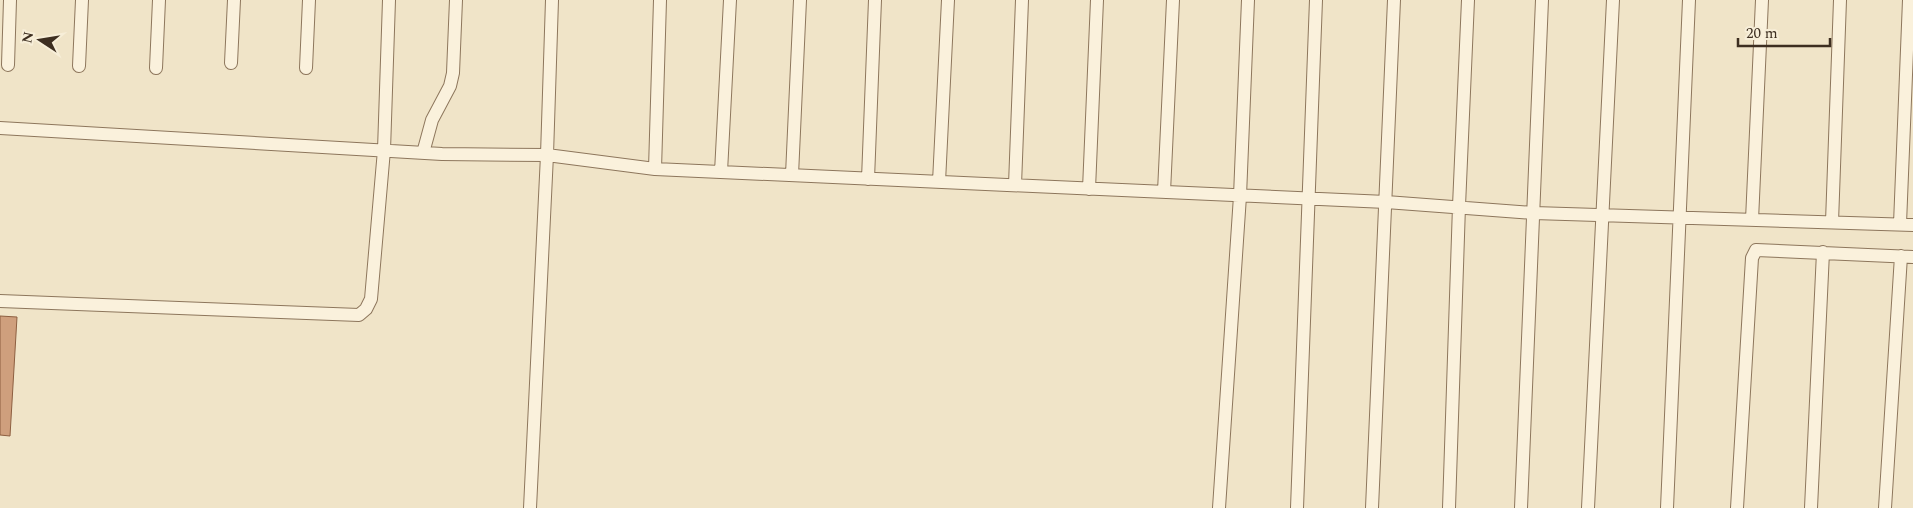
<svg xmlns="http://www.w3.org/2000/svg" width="1913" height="508" font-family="Spectral,serif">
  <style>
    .building { fill: #cf9f7d; stroke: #8d5f41 }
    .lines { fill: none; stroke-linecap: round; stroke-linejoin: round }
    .lane-casing { stroke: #8d765c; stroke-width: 14 }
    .lane { stroke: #faf1dc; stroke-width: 12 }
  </style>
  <rect width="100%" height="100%" fill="#f0e4c8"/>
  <!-- building -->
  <path class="building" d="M0 316 17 317 10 436 0 435Z"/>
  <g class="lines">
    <!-- lane casing -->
    <g class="lane-casing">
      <path id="lane" d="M231 63 234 0
        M8 65 10 0
        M79 66 82 0
        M156 68 159 0
        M306 68 309 0
        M0 128 442 154 547 155 655 169 1386 202 1534 213 1913 225
        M423 153 432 120 450 86 453 73 456 0
        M655 169 660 0
        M721 172 730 0
        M792 175 800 0
        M868 179 875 0
        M939 182 948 0
        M1015 185 1022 0
        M1089 189 1097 0
        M1164 192 1173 0
        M1752 220 1762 0
        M1832 222 1840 0
        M1900 224 1909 0
        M0 301 359 315 366 309 371 299 384 150 389 0
        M530 508 547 155 552 0
        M1219 508 1240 196 1248 0
        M1297 508 1316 0
        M1372 508 1394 0
        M1449 508 1459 206 1468 0
        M1521 508 1542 0
        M1588 508 1613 0
        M1667 508 1689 0
        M1737 508 1752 258 1756 250 1913 257
        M1811 508 1823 252
        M1885 508 1901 256"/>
    </g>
    <!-- lane -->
    <use href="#lane" class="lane"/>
  </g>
  <!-- north arrow -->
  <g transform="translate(40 40) rotate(282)" stroke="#f7eed8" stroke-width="4" paint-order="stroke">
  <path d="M0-4L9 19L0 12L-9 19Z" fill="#3d2e20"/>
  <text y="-8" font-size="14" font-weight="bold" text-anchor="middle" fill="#3d2e20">N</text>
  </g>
  <!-- scale -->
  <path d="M1738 38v8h92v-8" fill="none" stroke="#3d2e20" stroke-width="2.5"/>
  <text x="1746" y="38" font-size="15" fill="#3d2e20" stroke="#f7eed8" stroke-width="4" paint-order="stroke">20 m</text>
</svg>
